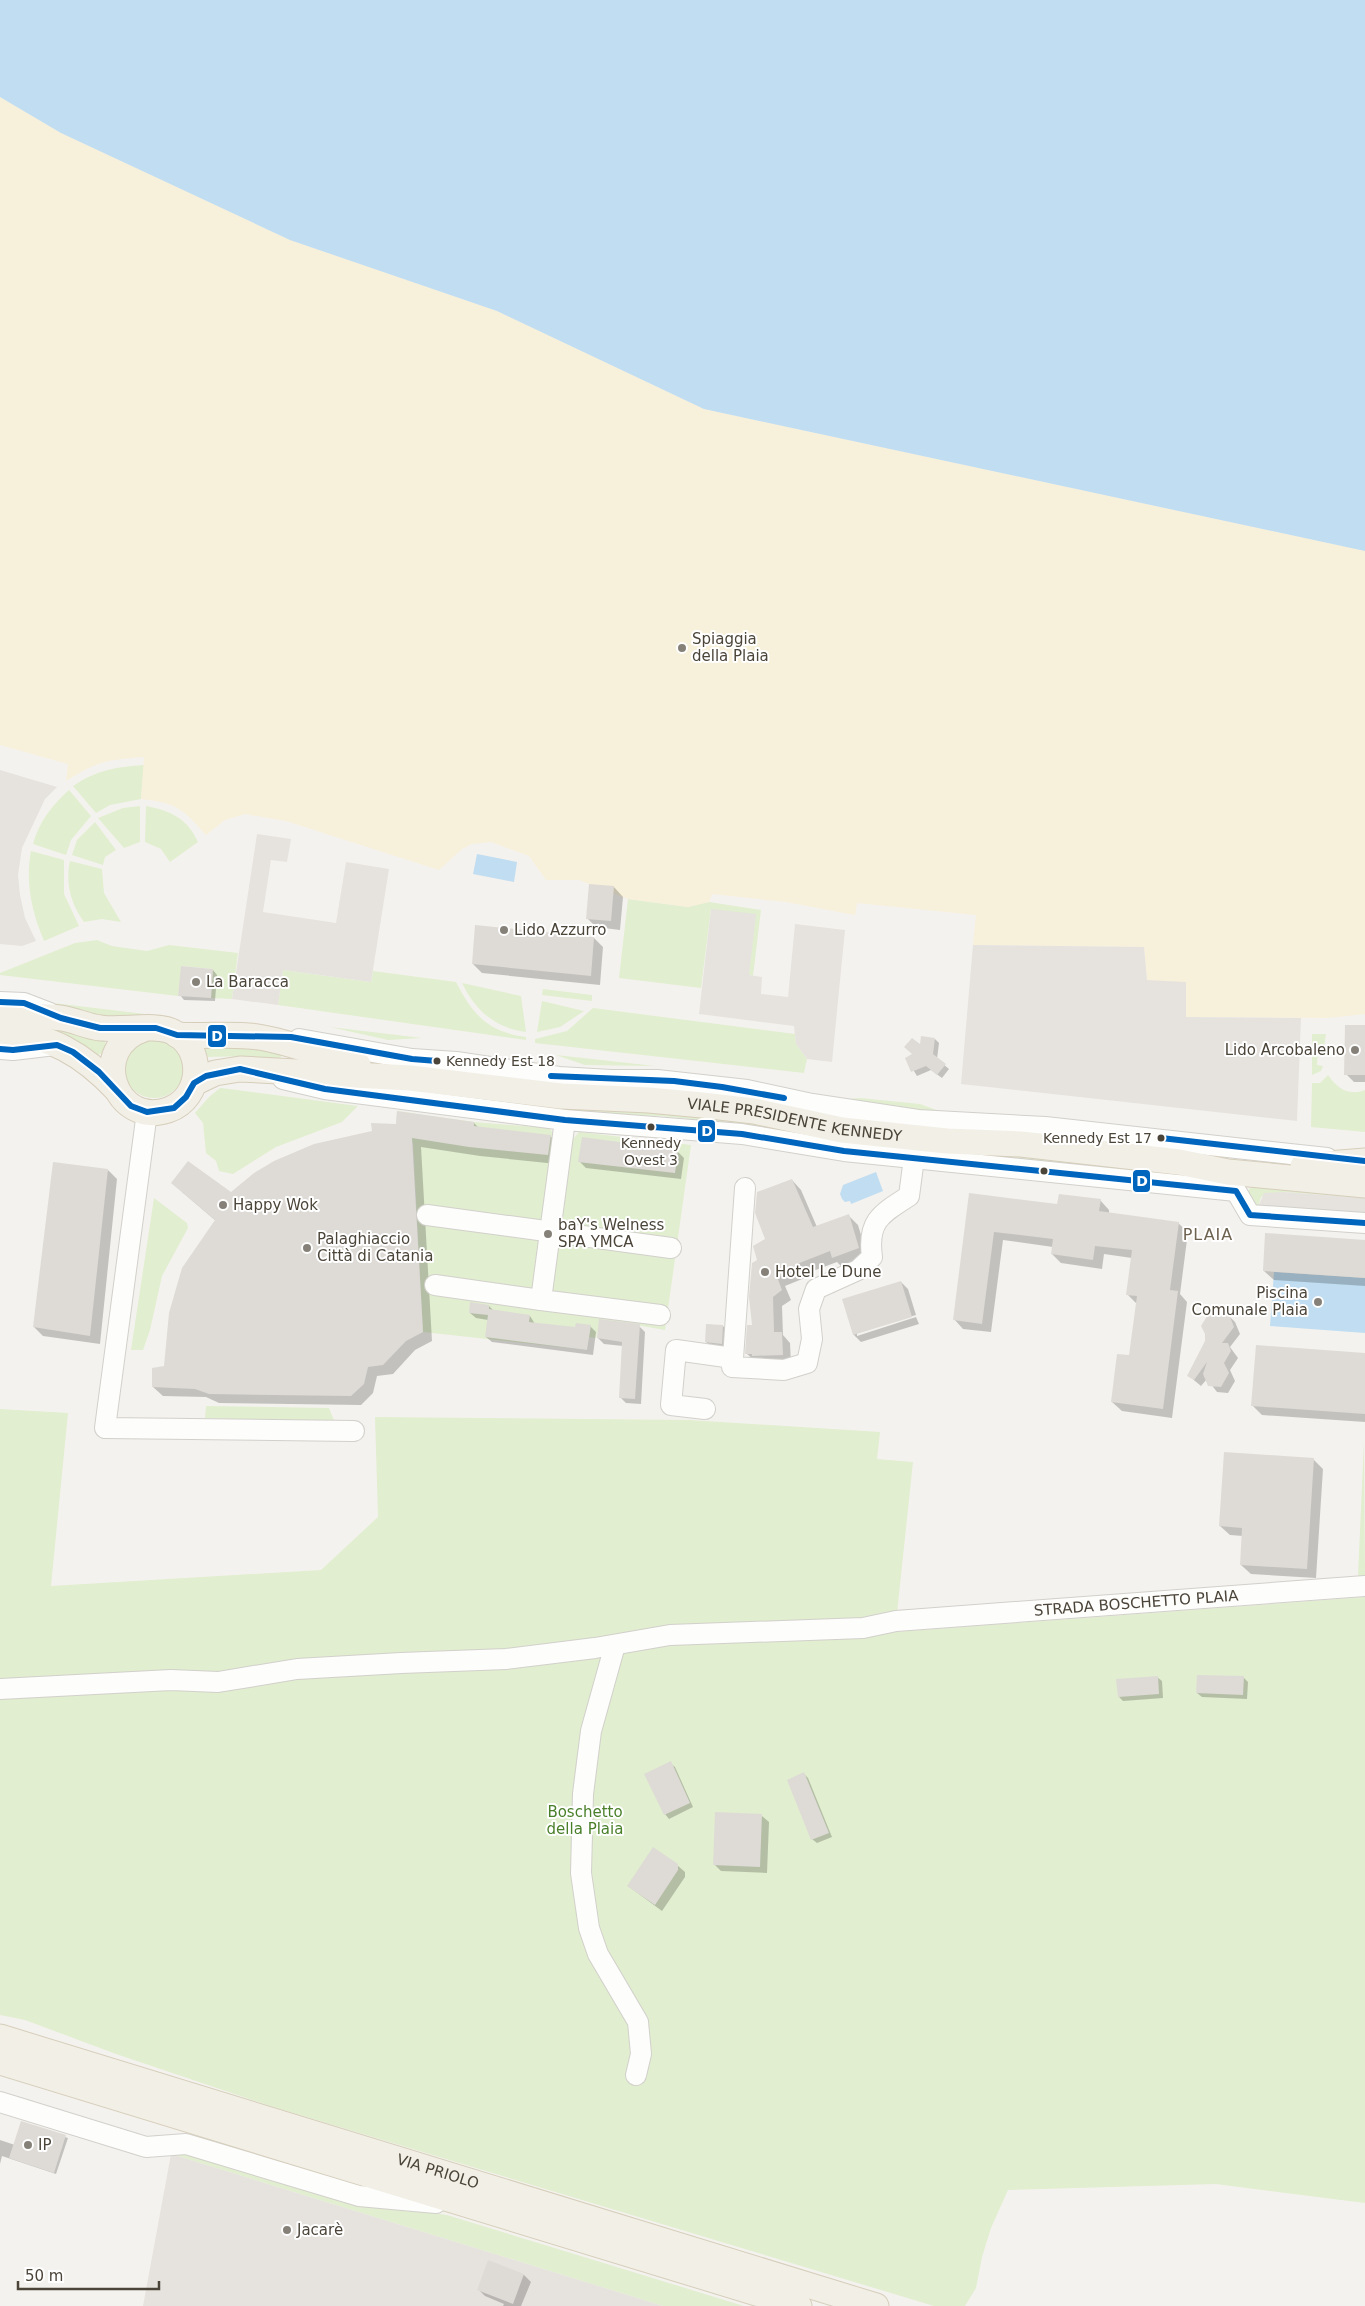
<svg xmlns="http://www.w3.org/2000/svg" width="1365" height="2306" font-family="'DejaVu Sans',sans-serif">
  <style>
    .green { fill: #e1eecf }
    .sand { fill: #f7f0da }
    .parking { fill: #e6e3df }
    .water { fill: #c0ddf1 }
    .shadow { fill: #0003 }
    .building { fill: #dedbd6 }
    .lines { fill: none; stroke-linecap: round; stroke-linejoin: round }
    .minor-casing { stroke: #d2d0cb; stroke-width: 22 }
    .major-casing { stroke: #d6cebb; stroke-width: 27 }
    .minor { stroke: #fdfdfc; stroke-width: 20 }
    .major { stroke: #f2efe6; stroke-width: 25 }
    .bus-1-casing { stroke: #fff; stroke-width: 10 }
    .bus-1 { stroke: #0065bd; stroke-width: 6 }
    .poi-dot { fill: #868178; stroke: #fff; stroke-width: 2 }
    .bus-dot { fill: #4b4439; stroke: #fff; stroke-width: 2 }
    .labels { text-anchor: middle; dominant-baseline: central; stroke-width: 4; stroke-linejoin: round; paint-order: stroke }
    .bus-label { font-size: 14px; fill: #4b4439; stroke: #fff; text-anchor: start }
    .poi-label { font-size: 15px; fill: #4b4439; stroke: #fff; text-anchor: start }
    .street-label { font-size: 15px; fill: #4b4439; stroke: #fff }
    .park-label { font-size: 15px; fill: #4a7f2a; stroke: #fff }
    .neighbourhood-label { font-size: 16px; letter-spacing: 1px; fill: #6e6250; stroke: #fff }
    .line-badge { stroke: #fff; stroke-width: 2 }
    .badge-label { font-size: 14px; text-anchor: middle; font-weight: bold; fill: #fff }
  </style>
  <rect width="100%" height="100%" fill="#f4f2ee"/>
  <!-- green -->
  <path class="green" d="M144 765 141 799 110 805 96 813 73 786C97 770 116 767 144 765Z
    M69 790 91 816 71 840 66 855 33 844C39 822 52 805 69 790Z
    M140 806V842L124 848 98 818 123 808Z
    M146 806C171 811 187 818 198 842L170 862 161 849 145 842Z
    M95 822 116 850 105 857 103 865 72 855 77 840Z
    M31 851 64 860V894L79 926 44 941C32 912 25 883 31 851Z
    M70 861 102 869 104 893 121 922 102 919 84 922C71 904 65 883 70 861Z
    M628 899 688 907 709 902 761 910 753 976 749 975 711 909 701 988 619 978Z
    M97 940 112 946 147 951 169 945 238 953 232 999 211 998 213 969 182 966 178 996 0 975V973L75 943Z
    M283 970 371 982 373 971 456 982C473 1015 488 1032 526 1037V1040L278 1005Z
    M462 983 521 996 526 1032C495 1028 475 1010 462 983Z
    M543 989 592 995V1001L542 995Z
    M542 1001 584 1011 560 1027 537 1032Z
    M53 1003 145 1014 108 1021Z
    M593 1008 795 1034 796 1044 807 1059 804 1073 535 1043V1039L567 1031Z
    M31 1025 63 1027 104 1039 106 1045 103 1053 97 1055Z
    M330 1027 422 1038 388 1040Z
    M1312 1034H1326L1324 1047 1318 1048 1317 1065 1323 1066 1321 1071 1312 1075Z
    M124 1068a30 30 0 1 1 60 0a30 30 0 1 1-60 0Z
    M209 1046H254L280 1052 282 1056 278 1060 247 1056 208 1057 205 1050Z
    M556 1055 655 1066 585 1065Z
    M1328 1075C1338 1089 1348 1096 1365 1090V1132L1311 1127 1312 1083H1320Z
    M332 1081 555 1108 661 1113 744 1122 1004 1155 1204 1177V1179L828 1143 742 1124 661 1116 591 1114Z
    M220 1088H221L358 1106 342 1122 276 1147 233 1174 219 1171 216 1161 206 1153 203 1123 195 1113 209 1097Z
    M860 1098 920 1104 947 1114 834 1100Z
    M397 1111 474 1122 549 1128 557 1138 573 1139 579 1132 691 1145 665 1330 619 1322 599 1326 596 1338 589 1337 587 1350 423 1332 413 1143 395 1135Z
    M1257 1183 1365 1192V1198L1284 1192 1261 1197 1258 1207 1253 1208 1247 1197 1249 1189Z
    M154 1198 187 1223 188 1228 162 1276 150 1330 143 1350H131Z
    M206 1406 329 1408 335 1423 205 1418Z
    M0 1409 68 1413 51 1586 321 1570 378 1517 375 1417 689 1420 880 1432 877 1459 913 1462 895 1632 1365 1597V2203L1216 2184 1008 2190 991 2228 982 2257 976 2288 965 2306H934L270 2106 116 2054 25 2020 0 2015Z
    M1364 1441 1365 1576H1358Z
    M188 2152 358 2202 447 2215 744 2306H663L171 2154Z"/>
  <!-- sand -->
  <path class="sand" d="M0 97 61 133 290 240 497 311 704 409 1365 551V1014L1328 1018 1186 1017 1147 980 1144 947 973 945 976 915 857 903 855 915 786 902 712 894 709 902 688 907 628 899 579 880H546L529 856 491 842 472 844 462 849 439 870 286 821 245 814 225 820 206 835C182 808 177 803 141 799L144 757C107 760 97 761 66 781L68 764 0 745Z"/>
  <!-- parking -->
  <path class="parking" d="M0 770 57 787 45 799 22 848 18 875 20 895 25 918 36 941 22 946 0 944Z
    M257 834 291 839 287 862 271 860 263 912 336 923 346 862 389 869 371 982 283 970 278 1005 232 999Z
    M711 909 756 914 749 975 762 977 761 994 788 997 795 924 845 930 832 1062 807 1059 796 1044 794 1026 699 1014Z
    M973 945 1144 947 1147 980 1186 982V1017L1301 1018 1297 1121 961 1084Z
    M1284 1192 1365 1198V1213L1258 1207 1264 1193Z
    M171 2154 663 2306H143Z"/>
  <!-- water -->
  <path class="water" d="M0 0H1365V551L704 409 497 311 290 240 61 133 0 97Z
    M477 854 517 862 514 882 473 874Z
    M876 1172 883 1191 851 1204 850 1201 845 1202 842 1199 840 1194 843 1185Z
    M1274 1272 1365 1278V1333L1270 1326Z"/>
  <!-- shadow -->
  <path class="shadow" d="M614 887 623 897 620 930 596 927 587 918Z
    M594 938 603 947 600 985 482 973 473 964Z
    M213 970 217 975 215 1001 184 1000 180 995Z
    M1365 1026V1082H1354L1346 1074Z
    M935 1039 939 1043 937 1059 949 1069 942 1078 931 1070 917 1076 906 1058 914 1055 921 1046Z
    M474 1123 479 1128 550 1136 560 1145 557 1164 480 1156 421 1147 432 1341 415 1350 393 1374 377 1376 373 1393 361 1405 219 1403 206 1397 163 1396 153 1387 165 1367 216 1221 182 1192 231 1194 255 1174Z
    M677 1151 684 1158 681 1179 586 1168 579 1161Z
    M108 1170 117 1179 100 1344 43 1336 34 1327Z
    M792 1180 801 1190 817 1227 848 1215 858 1225 868 1258 842 1267 837 1262 805 1274 807 1277 785 1286 791 1300 782 1306 783 1335 790 1343 791 1364 756 1362 746 1353 753 1327 759 1261Z
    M970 1194 1058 1206 1100 1200 1109 1210V1214L1178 1223 1188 1232 1180 1294 1187 1302 1172 1418 1122 1411 1112 1402 1130 1357 1137 1304 1127 1294 1132 1258 1104 1254 1102 1269 1061 1263 1052 1254 1053 1247 1003 1240 991 1332 963 1329 954 1319Z
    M1365 1241V1286L1274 1280 1264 1271Z
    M901 1282 908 1289 916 1315 857 1333V1336L916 1317 919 1324 861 1342 854 1335 843 1300Z
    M489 1306 494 1311 530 1316 535 1324 576 1329 590 1326 596 1332 593 1355 492 1342 486 1337 488 1320 476 1318 470 1313Z
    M1228 1315 1235 1322 1240 1334 1230 1347 1238 1358 1230 1370 1235 1381 1228 1393 1217 1392 1207 1379 1201 1386 1189 1376Z
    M639 1326 645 1332 641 1404 626 1403 620 1397 623 1346 604 1344 598 1338Z
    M723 1326 727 1330 726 1348 711 1346 706 1342Z
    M1365 1354V1422L1262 1415 1253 1406Z
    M1313 1459 1323 1469 1316 1578 1251 1574 1241 1565 1243 1536 1230 1535 1220 1526Z
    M1157 1677 1162 1681 1163 1698 1123 1701 1119 1697Z
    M1243 1677 1248 1682 1247 1699 1202 1697 1197 1693Z
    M670 1763 675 1767 693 1807 669 1819 665 1814Z
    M804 1774 808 1778 832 1837 817 1843 812 1839Z
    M762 1816 769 1822 767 1873 721 1871 714 1864Z
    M677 1865 685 1872V1877L662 1911 628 1886Z
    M22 2123 68 2138 56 2174 2 2156 0 2164V2140L15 2145Z
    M489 2262 524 2275 531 2282 521 2306H525H503L504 2304 485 2296 478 2289Z"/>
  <!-- building -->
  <path class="building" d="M589 884 614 886 611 921 586 919Z
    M475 925 594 937 591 976 472 964Z
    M181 966 213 969 211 998 178 996Z
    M1345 1025H1365V1075H1344Z
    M921 1036 935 1038 933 1054 946 1064 937 1075 926 1066 911 1072 905 1058 912 1054 904 1047 912 1038 920 1044Z
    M397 1111 474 1122V1126L551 1135 548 1155 469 1147 412 1138 423 1332 406 1341 383 1365 368 1367 364 1384 351 1396 209 1394 195 1389 152 1387V1368L164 1366 169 1313 182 1268 215 1220 171 1183 188 1161 231 1192 254 1173 274 1161 314 1144 372 1131 371 1123 396 1124Z
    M582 1137 678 1150 675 1173 578 1162Z
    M53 1162 108 1169 90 1336 33 1327Z
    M792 1179 813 1227 849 1214 859 1248 832 1258 830 1251 797 1264 799 1268 777 1277 782 1290 773 1297 774 1332H782L783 1355 752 1356V1354H745L747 1325H752L749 1297 752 1263 757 1260 753 1246 765 1239 755 1213 757 1192Z
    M969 1193 1057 1204 1059 1194 1101 1199 1099 1211 1179 1222 1170 1290 1178 1291 1163 1409 1111 1402 1117 1354 1129 1355 1137 1296 1126 1295 1132 1250 1095 1246 1093 1260 1051 1254 1053 1239 994 1232 982 1324 953 1320Z
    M1265 1233 1365 1240V1278L1263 1271Z
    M901 1281 912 1317 853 1335 842 1299Z
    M470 1302 489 1305V1309L530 1315 529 1322 575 1327 576 1323 591 1325 587 1350 485 1337 488 1315 469 1313Z
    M1209 1313 1229 1314 1234 1327 1222 1343H1228L1231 1351 1224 1363 1229 1373 1221 1387 1208 1386 1203 1374 1207 1362 1194 1380 1187 1376 1205 1341V1334L1201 1326Z
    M599 1319 640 1324 635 1399 619 1398 622 1342 597 1338Z
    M706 1324 723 1325 722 1344 705 1342Z
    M1256 1345 1365 1353V1414L1251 1406Z
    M1224 1452 1314 1458 1307 1569 1240 1565 1242 1528 1219 1526Z
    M1197 1675 1244 1676 1243 1695 1196 1693Z
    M1158 1676 1159 1694 1118 1697 1116 1679Z
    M671 1761 690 1803 664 1815 644 1774Z
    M804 1772 829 1833 811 1840 787 1780Z
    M715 1812 762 1814 760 1867 713 1865Z
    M653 1847 678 1864V1870L655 1905 627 1886Z
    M21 2121 66 2135 54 2173 9 2158Z
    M488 2260 524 2274 513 2304 477 2290Z"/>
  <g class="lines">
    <!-- minor casing -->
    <g class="minor-casing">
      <g id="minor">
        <path d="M0 1002 24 1003 50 1013"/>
        <path d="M299 1039 412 1059 456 1062 559 1077 611 1080H657L747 1090 812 1104 918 1120 1045 1127 1327 1158"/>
        <path d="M0 1049 13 1050 55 1045"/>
        <path d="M283 1079 325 1089 565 1120 742 1134 844 1151 1236 1191 1250 1215 1365 1223"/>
        <path d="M147 1112 105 1428 354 1431"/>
        <path d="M565 1120 541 1300 660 1315"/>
        <path d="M427 1215 671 1248"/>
        <path d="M435 1285 541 1300"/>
        <path d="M733 1358 745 1188"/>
        <path d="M705 1409 671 1405 676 1350 733 1358 732 1367 784 1370 807 1363 812 1339 809 1309 816 1289 858 1270 872 1257C867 1221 881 1214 909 1196L914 1158"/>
        <path d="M615 1645 591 1731 583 1794 581 1873 589 1928 598 1954 638 2022 641 2054 636 2075"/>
        <path id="s1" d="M0 1689 171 1680 218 1682 297 1669 401 1663 506 1659 595 1648 670 1635 863 1628 896 1621 1365 1586"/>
        <path d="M0 2102 146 2147 186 2144 359 2196 436 2203"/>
      </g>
    </g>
    <!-- major casing -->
    <g class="major-casing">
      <g id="major">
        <path d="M0 1017C20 1017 41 1015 61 1018 75 1020 88 1027 101 1028 122 1031 156 1023 173 1032 205 1048 203 1098 168 1110 115 1128 87 1048 144 1029"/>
        <path d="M0 1031C50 1035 83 1054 117 1090"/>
        <path d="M177 1035C204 1037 232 1033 258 1037 292 1042 325 1057 358 1065"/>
        <path id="s2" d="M194 1083 215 1073 240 1069 410 1078 561 1096 649 1100 702 1105 754 1111 842 1130 947 1141 1021 1144 1179 1162 1228 1172 1365 1185"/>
        <path d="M1303 1166 1365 1161"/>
        <path id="s3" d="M0 2037 876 2306"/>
        <path d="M0 2062 799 2306"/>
      </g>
    </g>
    <!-- minor -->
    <use href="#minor" class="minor"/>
    <!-- major -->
    <use href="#major" class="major"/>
    <!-- bus-1 casing -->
    <g class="bus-1-casing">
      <path id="bus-1" d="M0 1002 24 1003 61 1018 100 1028H156L177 1035 291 1037 412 1059 437 1061
        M0 1049 13 1050 57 1045 73 1052 99 1072 131 1106 147 1112 174 1108 186 1097 194 1083 206 1076 240 1069 325 1089 565 1120 742 1134 844 1151 1236 1191 1250 1215 1365 1223
        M551 1076 674 1081 722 1087 784 1098
        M1161 1138 1365 1161"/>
    </g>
    <!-- bus-1 -->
    <use href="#bus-1" class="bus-1"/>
  </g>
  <!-- markers -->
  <g class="poi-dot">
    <circle cx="682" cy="648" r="5"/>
    <circle cx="504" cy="930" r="5"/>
    <circle cx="196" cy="982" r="5"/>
    <circle cx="1355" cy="1050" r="5"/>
    <circle cx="223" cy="1205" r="5"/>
    <circle cx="548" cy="1234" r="5"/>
    <circle cx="307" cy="1248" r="5"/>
    <circle cx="765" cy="1272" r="5"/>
    <circle cx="1318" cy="1302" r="5"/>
    <circle cx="28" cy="2145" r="5"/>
    <circle cx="287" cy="2230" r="5"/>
  </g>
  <g class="bus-dot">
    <circle cx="437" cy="1061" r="4.5"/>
    <circle cx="651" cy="1127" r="4.5"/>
    <circle cx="1161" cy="1138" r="4.5"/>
    <circle cx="1044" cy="1171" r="4.5"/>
  </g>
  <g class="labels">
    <!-- bus labels -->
    <g class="bus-label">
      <text x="446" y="1061">Kennedy Est 18</text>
      <text x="1152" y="1138" text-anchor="end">Kennedy Est 17</text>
      <text x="651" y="1143" text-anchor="middle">Kennedy<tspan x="651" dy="17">Ovest 3</tspan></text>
    </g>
    <!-- poi labels -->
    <g class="poi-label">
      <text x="692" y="639">Spiaggia<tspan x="692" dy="17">della Plaia</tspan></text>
      <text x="514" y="930">Lido Azzurro</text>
      <text x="206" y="982">La Baracca</text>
      <text x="1345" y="1050" text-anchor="end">Lido Arcobaleno</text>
      <text x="233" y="1205">Happy Wok</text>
      <text x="558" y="1225">baY's Welness<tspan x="558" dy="17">SPA YMCA</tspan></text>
      <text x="317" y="1239">Palaghiaccio<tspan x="317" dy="17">Città di Catania</tspan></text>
      <text x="775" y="1272">Hotel Le Dune</text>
      <text x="1308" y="1293" text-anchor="end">Piscina<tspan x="1308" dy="17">Comunale Plaia</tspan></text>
      <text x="38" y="2145">IP</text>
      <text x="297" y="2230">Jacarè</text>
    </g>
    <!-- street labels -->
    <g class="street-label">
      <text stroke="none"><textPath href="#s2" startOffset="606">VIALE PRESIDENTE KENNEDY</textPath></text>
      <text stroke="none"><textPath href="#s1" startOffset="1141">STRADA BOSCHETTO PLAIA</textPath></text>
      <text stroke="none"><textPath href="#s3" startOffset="458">VIA PRIOLO</textPath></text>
    </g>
    <!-- park labels -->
    <g class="park-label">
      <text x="585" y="1812">Boschetto<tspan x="585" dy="17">della Plaia</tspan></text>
    </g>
    <!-- neighbourhood labels -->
    <g class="neighbourhood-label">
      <text x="1208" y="1234">PLAIA</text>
    </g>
  </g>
  <g class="line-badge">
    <rect x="207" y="1024" width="20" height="24" rx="5" fill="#0065bd"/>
    <rect x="697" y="1119" width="19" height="24" rx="5" fill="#0065bd"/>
    <rect x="1132" y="1169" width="19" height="24" rx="5" fill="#0065bd"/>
  </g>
  <g class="badge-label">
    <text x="217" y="1041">D</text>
    <text x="707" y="1136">D</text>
    <text x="1142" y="1186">D</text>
  </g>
  <!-- scale -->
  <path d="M18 2281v8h141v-8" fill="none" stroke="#4b4439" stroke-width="2.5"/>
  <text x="25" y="2281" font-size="15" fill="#4b4439" stroke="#ffffff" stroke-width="4" paint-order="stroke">50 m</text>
</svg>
